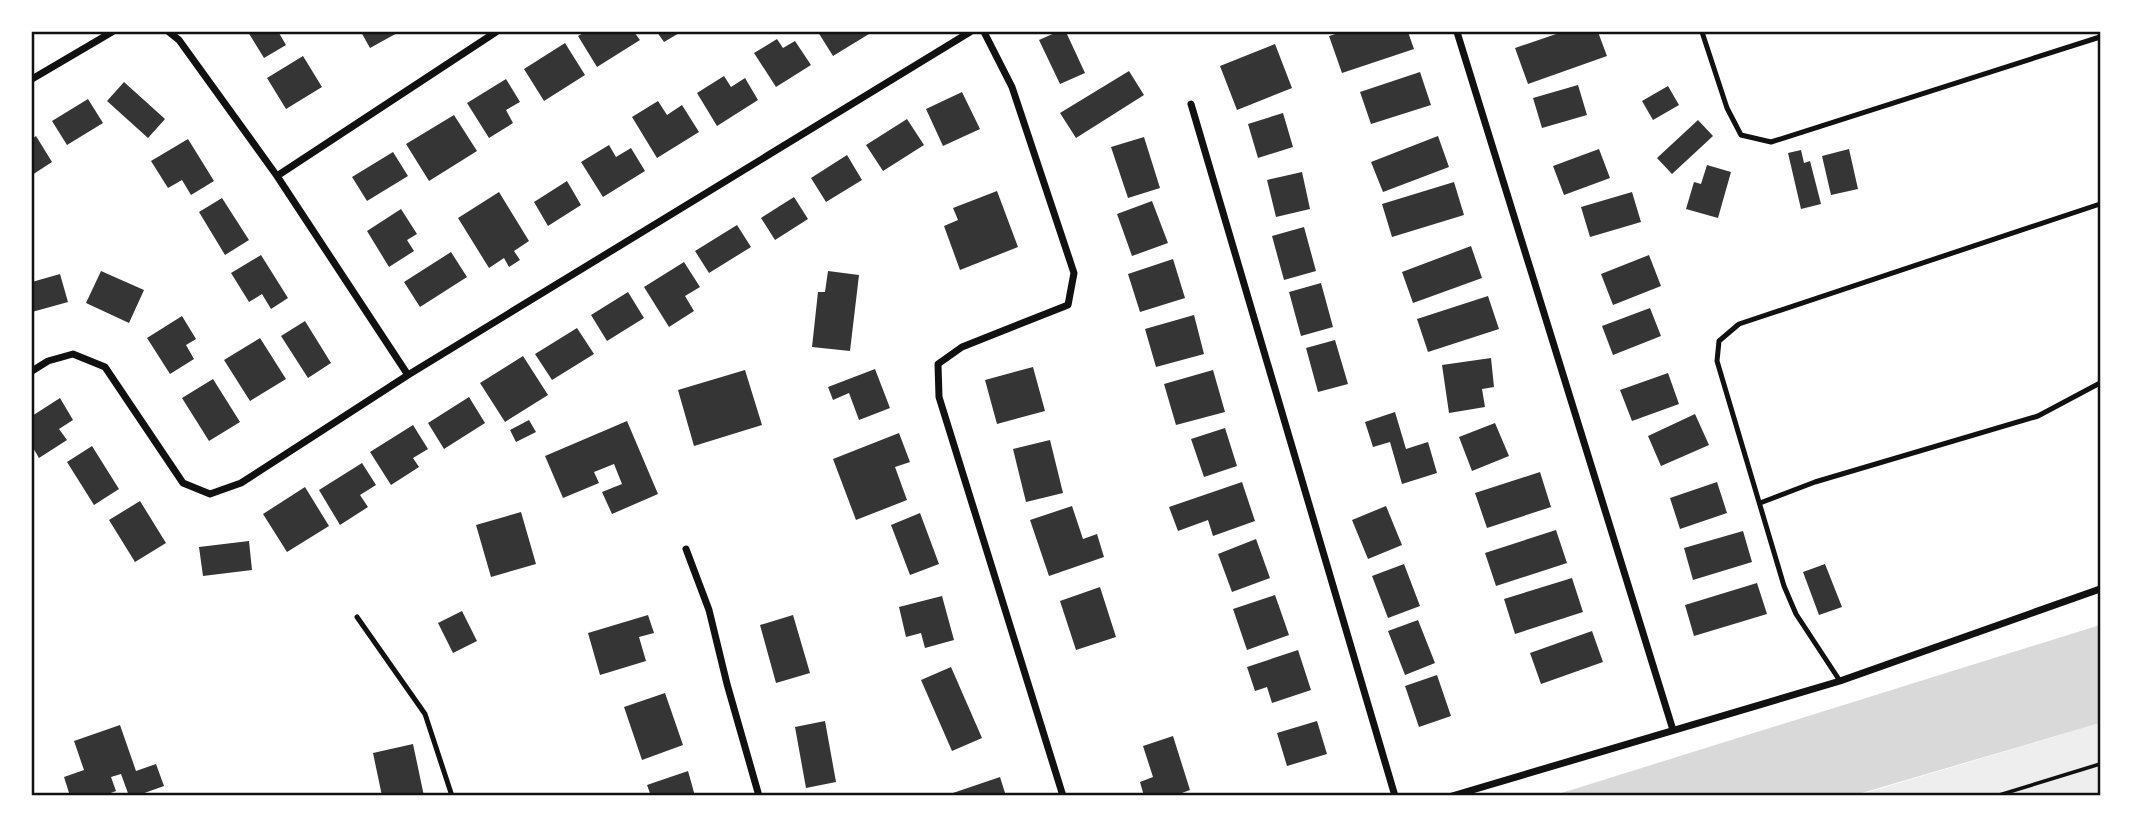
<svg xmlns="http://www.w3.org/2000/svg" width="2132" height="827" font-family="'Space Grotesk',sans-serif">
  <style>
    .green { fill: #eee }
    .water { fill: #d9d9d9 }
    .building { fill: #353535 }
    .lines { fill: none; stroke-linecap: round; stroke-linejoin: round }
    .path { stroke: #111; stroke-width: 3.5 }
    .service { stroke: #111; stroke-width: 5 }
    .minor { stroke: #111; stroke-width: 7 }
    .neatline { fill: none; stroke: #111; stroke-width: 2.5 }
  </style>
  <rect width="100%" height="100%" fill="#fff"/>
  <!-- green -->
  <path class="green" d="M2100 723V795L1855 796 2067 733Z"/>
  <!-- water -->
  <path class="water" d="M2100 625V723L1855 795H1555Z"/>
  <!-- building -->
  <path class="building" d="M248 32H282L279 33 286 45 264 58Z
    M361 32H399L370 48Z
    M585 32H634L640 40 597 67 578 36Z
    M657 32H681L664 42Z
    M818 32H868L869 34 833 56Z
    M1057 32H1066L1085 73 1060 84 1039 40Z
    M1342 32H1408L1414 49 1342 73 1329 36Z
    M1562 32H1598L1607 56 1528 84 1515 48Z
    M777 39 783 48 795 41 811 65 776 87 754 53Z
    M565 43 585 75 544 101 524 69Z
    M1275 44 1292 88 1237 110 1220 66Z
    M303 56 322 87 286 109 267 78Z
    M1129 71 1144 95 1076 138 1060 113Z
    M1420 72 1431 105 1371 124 1360 92Z
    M724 76 731 87 745 78 758 100 717 126 697 93Z
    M506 79 520 102 506 110 513 123 489 138 467 103Z
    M124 82 165 119 148 138 107 101Z
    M1578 85 1587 115 1542 128 1533 98Z
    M1668 86 1679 105 1653 120 1642 101Z
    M962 92 980 129 943 146 926 109Z
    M88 99 103 123 67 145 52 121Z
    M658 101 667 115 682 105 699 132 657 158 632 117Z
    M1283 113 1293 147 1258 158 1248 124Z
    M454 115 477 151 429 181 406 144Z
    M907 119 924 145 883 171 866 145Z
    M1698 120 1713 136 1672 174 1657 158Z
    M36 136 52 162 32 175V139Z
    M1438 136 1449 167 1383 192 1371 162Z
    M1144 137 1160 188 1128 198 1111 147Z
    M188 139 214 181 191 195 182 180 168 188 151 161Z
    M609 145 616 157 631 148 645 171 603 197 581 162Z
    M1599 149 1610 178 1564 195 1553 166Z
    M1849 149 1858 189 1831 195 1822 156Z
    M1801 150 1804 163 1810 161 1821 204 1801 209 1788 153Z
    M393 152 408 176 367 201 352 177Z
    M847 155 862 180 826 202 811 178Z
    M1707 165 1731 172 1718 218 1686 209 1694 182 1701 184Z
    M1302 172 1310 209 1276 217 1267 180Z
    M567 181 581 205 548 226 534 202Z
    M1454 182 1464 215 1392 237 1382 204Z
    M997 191 1018 247 960 270 944 226 958 220 953 208Z
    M499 192 529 241 514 251 520 260 509 267 504 258 489 268 458 218Z
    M1632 192 1641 222 1590 237 1581 207Z
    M794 197 808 219 775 240 761 218Z
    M222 198 249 240 225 255 199 212Z
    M1152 201 1168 243 1132 256 1117 214Z
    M401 209 417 234 407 240 414 251 389 267 367 231Z
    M737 225 751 247 709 273 695 251Z
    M1304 227 1316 271 1284 280 1272 236Z
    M1471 246 1482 278 1413 303 1402 272Z
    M451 252 467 277 420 307 404 282Z
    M261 255 288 298 271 309 262 294 249 302 231 273Z
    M1649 255 1661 286 1613 305 1601 274Z
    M1173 259 1185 298 1140 312 1128 274Z
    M684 262 700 287 685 296 694 311 669 327 644 287Z
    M101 271 144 290 129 323 86 303Z
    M828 271 859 275 850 351 812 347 818 292H825Z
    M60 274 68 302 32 312V282Z
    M1321 283 1333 327 1301 336 1289 292Z
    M628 292 644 318 607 341 591 315Z
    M1488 296 1499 329 1428 352 1417 319Z
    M1650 308 1661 336 1613 355 1602 326Z
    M1194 315 1204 354 1156 367 1145 329Z
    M182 316 196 339 186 345 194 359 170 374 147 338Z
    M305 321 331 363 308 378 281 336Z
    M577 328 594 354 552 380 535 354Z
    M260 338 286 379 250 401 224 360Z
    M1335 340 1348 384 1318 392 1306 348Z
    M523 356 548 395 505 422 480 383Z
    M1491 358 1494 387 1482 389 1485 407 1449 413 1442 365Z
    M1033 367 1045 411 997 424 985 380Z
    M875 369 890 408 859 420 849 393 833 400 828 387Z
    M745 370 762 425 694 446 678 390Z
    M1213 370 1225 412 1176 425 1164 384Z
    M1668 373 1679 404 1632 421 1620 390Z
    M213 379 240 422 209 441 182 398Z
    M469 397 485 423 444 449 428 423Z
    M60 398 73 420 59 429 67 440 39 458 32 446V416Z
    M1395 412 1406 449 1428 442 1437 473 1402 484 1390 442 1373 447 1365 422Z
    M1695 414 1709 445 1661 466 1648 436Z
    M529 420 536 432 516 442 510 430Z
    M627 421 658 494 612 514 602 492 622 484 614 464 594 472 599 483 563 498 545 456Z
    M1495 423 1509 456 1472 471 1459 437Z
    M413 425 428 449 413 458 419 467 391 485 370 452Z
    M1225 428 1237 466 1204 477 1191 439Z
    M899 433 910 462 895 467 907 500 856 520 833 459Z
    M1050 440 1063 493 1026 502 1013 449Z
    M92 446 119 489 94 505 67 462Z
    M362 463 376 485 360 495 368 507 340 525 319 490Z
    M1540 472 1551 507 1487 528 1475 493Z
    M1242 482 1255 521 1213 536 1208 520 1178 531 1169 507Z
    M1717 482 1727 513 1680 529 1670 498Z
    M305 487 329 526 287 552 263 514Z
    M140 501 166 543 135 562 109 520Z
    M1072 506 1083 539 1097 534 1104 557 1049 576 1030 520Z
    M1386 506 1402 545 1368 559 1352 520Z
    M521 512 536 564 491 577 476 525Z
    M920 513 939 564 910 575 891 525Z
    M1556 530 1567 563 1496 586 1485 553Z
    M1743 531 1752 562 1693 580 1684 548Z
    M1256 539 1270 578 1232 592 1218 554Z
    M249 541 252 570 203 576 199 547Z
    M1404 564 1420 606 1388 618 1372 576Z
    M1825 564 1842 607 1819 615 1803 572Z
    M1572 578 1583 612 1515 634 1504 599Z
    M1757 583 1767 614 1694 636 1685 605Z
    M1100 587 1116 637 1076 650 1060 601Z
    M1275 595 1289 635 1247 650 1233 609Z
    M942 596 954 640 925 648 921 633 906 637 899 607Z
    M462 611 477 641 453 653 438 623Z
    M648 615 654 633 639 637 646 661 600 675 588 633Z
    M793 615 810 673 776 683 760 625Z
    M1418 620 1435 663 1405 675 1388 631Z
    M1592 631 1603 662 1541 684 1530 653Z
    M1298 650 1311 690 1272 703 1267 687 1255 691 1247 667Z
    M951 667 982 738 952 751 921 680Z
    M1437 675 1451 716 1419 727 1405 686Z
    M665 693 683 745 642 760 624 707Z
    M825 721 836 782 806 788 795 727Z
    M1317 721 1327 754 1287 766 1277 733Z
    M120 725 136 771 156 764 164 786 136 796H129L121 774 111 777 116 791 103 796H70L64 777 84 770 74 741Z
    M1173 736 1190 790 1174 796H1144L1140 782 1153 777 1143 746Z
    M413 744 424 796H382L373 753Z
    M688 771 695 796H651L647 785Z
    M1000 777 1006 796H947V795Z"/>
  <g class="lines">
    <!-- path -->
    <path class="path" d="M1996 796 2100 764"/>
    <!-- service -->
    <path class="service" d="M1702 32 1727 108 1741 135 1771 142 2100 37
      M1760 503 1815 482 2038 416 2100 383
      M357 617 425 714 452 796
      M1840 681 1796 614 1784 586 1717 361 1719 341 1739 324 2100 204"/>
    <!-- minor -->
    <path class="minor" d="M169 32 179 40 277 176 408 375
      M984 32 1012 87 1074 273 1068 305 962 347 938 364 939 397 1063 796
      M1457 32 1673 730
      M32 79 112 32
      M1191 104 1395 796
      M277 176 496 32
      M32 371 48 361 73 354 105 367 183 483 210 494 241 483 408 375 970 32
      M686 549 709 610 727 684 759 796
      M1452 796 1840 681 2100 589"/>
  </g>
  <!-- border -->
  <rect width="2132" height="827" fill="none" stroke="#ffffff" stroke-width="66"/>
  <rect x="33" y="33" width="2066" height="761" class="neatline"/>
</svg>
